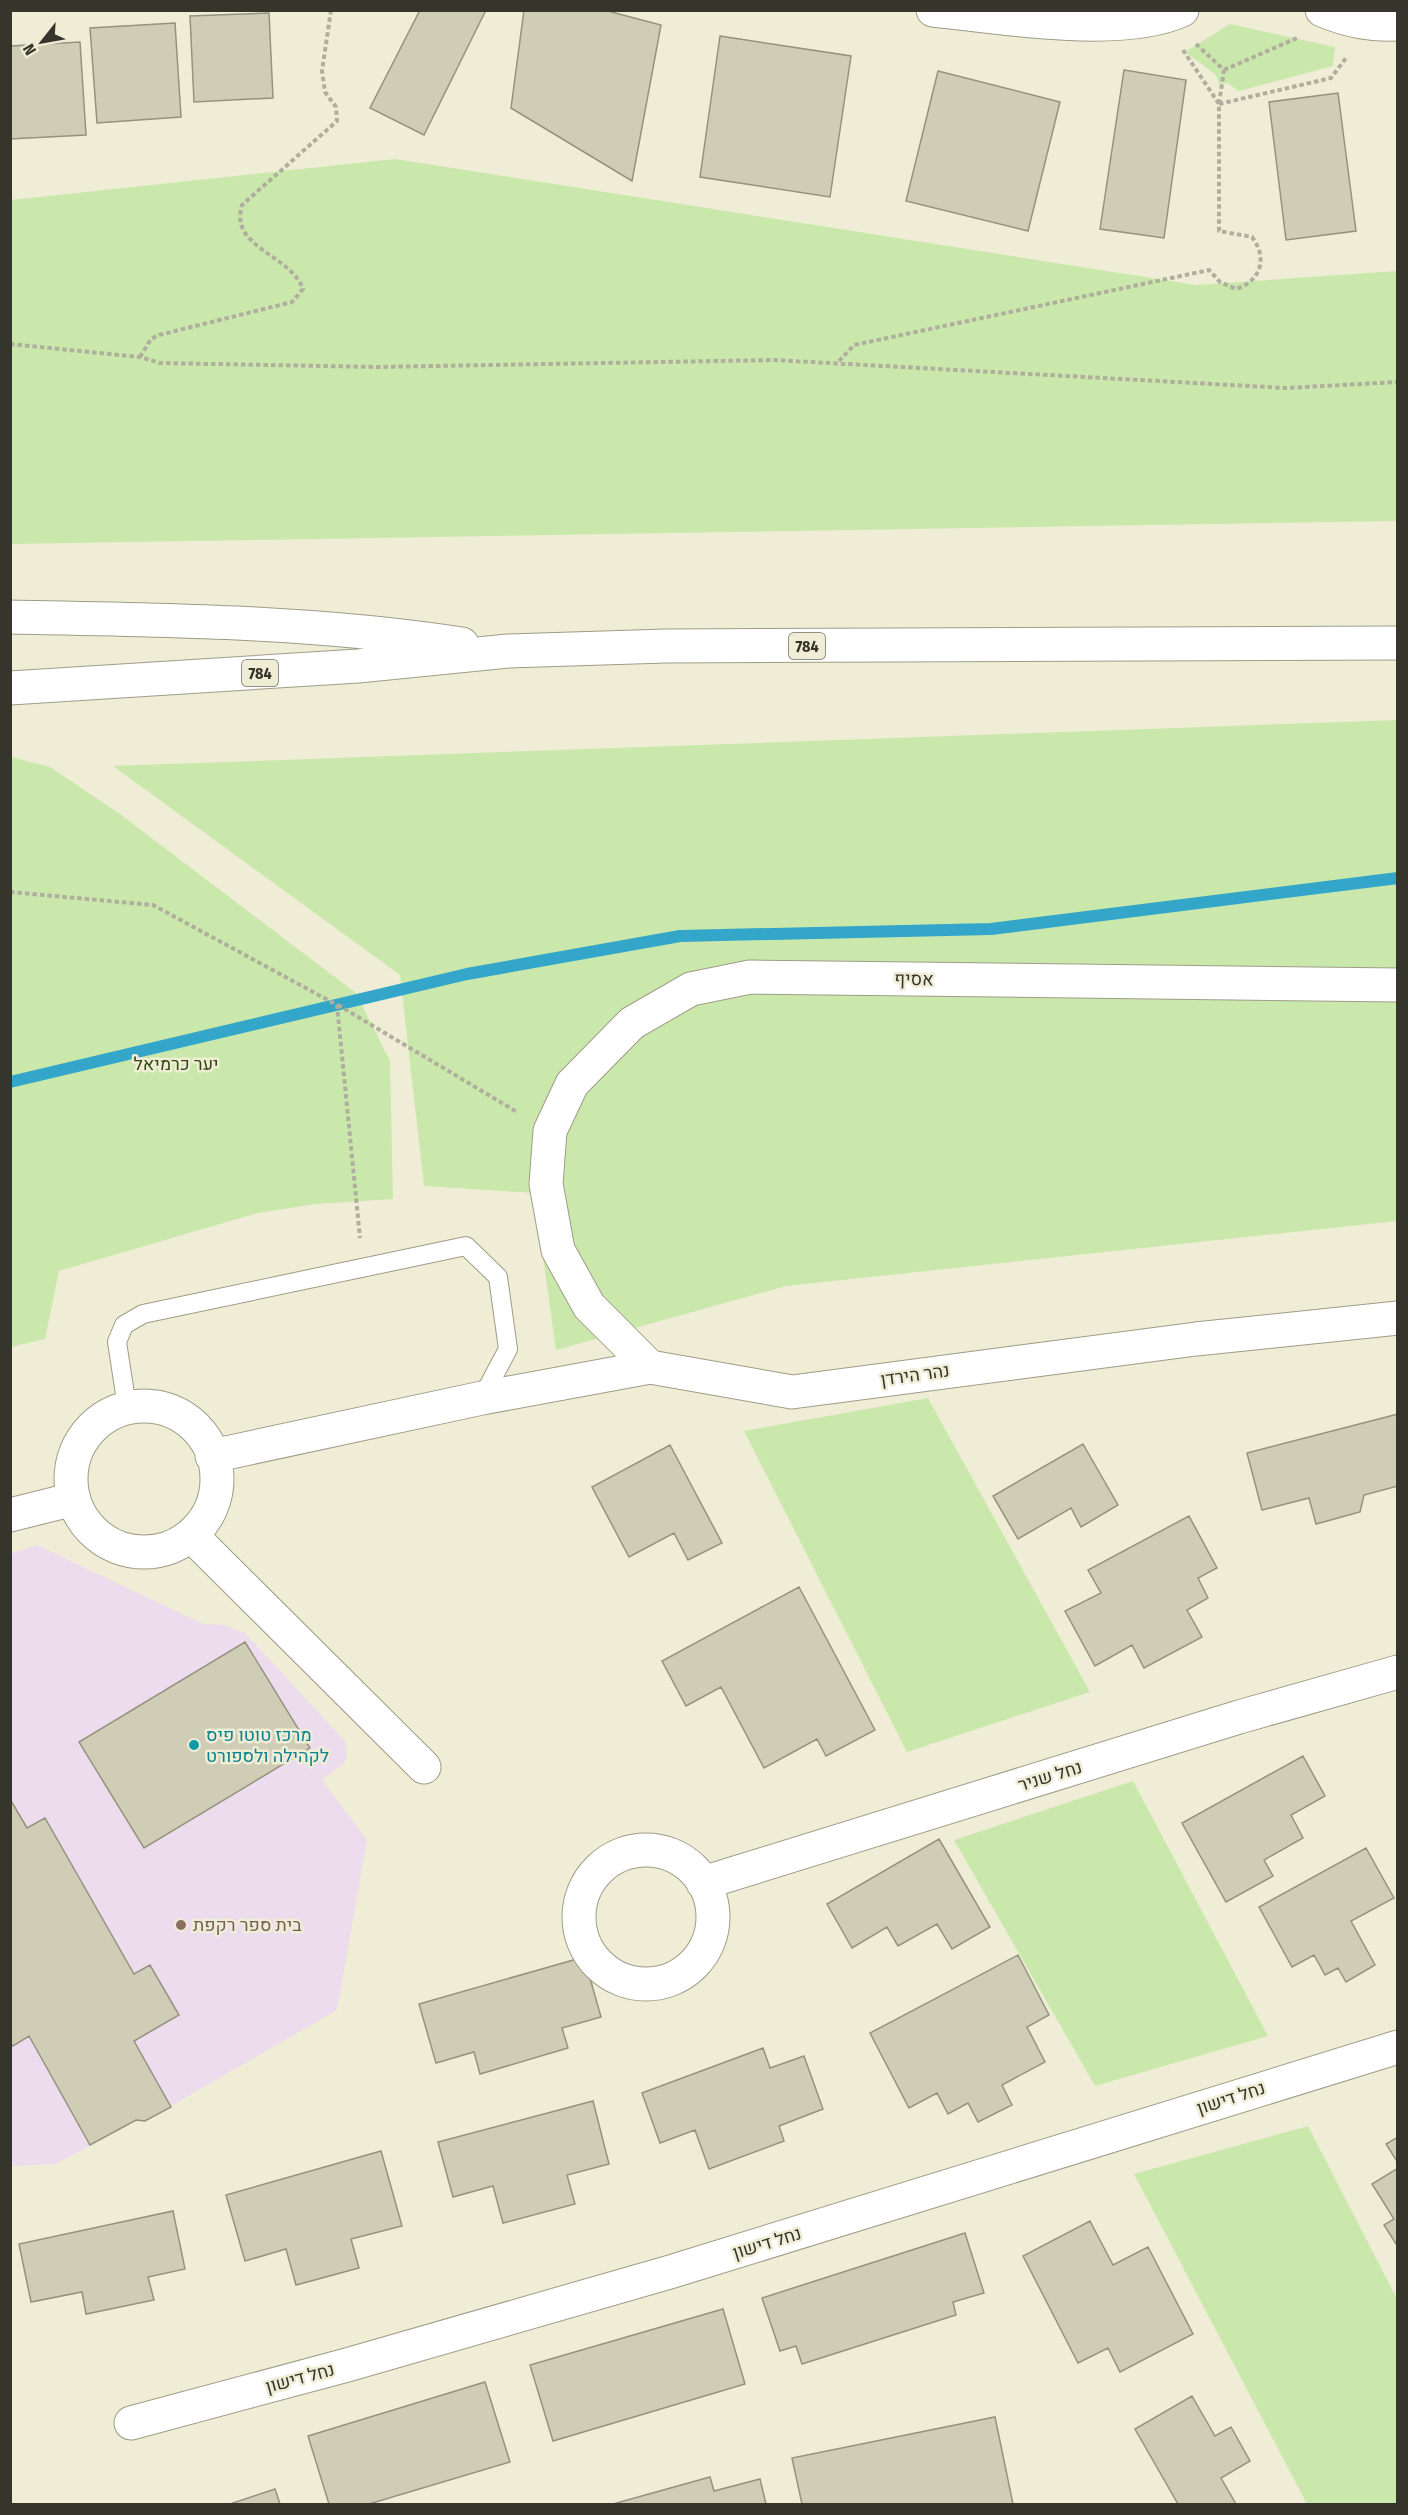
<svg xmlns="http://www.w3.org/2000/svg" width="1408" height="2515" font-family="'Fira Sans Condensed',Heebo,sans-serif">
  <style>
    .education { fill: #ecdcee }
    .green { fill: #cae8ac }
    .lines { fill: none; stroke-linecap: round; stroke-linejoin: round }
    .stream { stroke: #33a6c9; stroke-width: 12 }
    .building { fill: #d0cdb7; stroke: #95927e; stroke-width: 1.5 }
    .service-casing { stroke: #9f9c87; stroke-width: 20 }
    .minor-casing { stroke: #9f9c87; stroke-width: 35 }
    .primary-casing { stroke: #9f9c87; stroke-width: 35 }
    .path { stroke: #b0ae9c; stroke-width: 4; stroke-dasharray: 4.5 3; stroke-linecap: butt }
    .service { stroke: #fff; stroke-width: 18 }
    .minor { stroke: #fff; stroke-width: 33 }
    .primary { stroke: #fff; stroke-width: 33 }
    .culture-dot { fill: #0f9aa8; stroke: #f0edd6; stroke-width: 2 }
    .education-dot { fill: #8d6e63; stroke: #f0edd6; stroke-width: 2 }
    .labels { text-anchor: middle; dominant-baseline: central; stroke-width: 5; stroke-linejoin: round; paint-order: stroke }
    .shield { fill: #f0edd6; stroke: #6e6c5f; stroke-width: 1.5 }
    .shield-label { font-size: 16px; font-weight: bold; fill: #36352c }
    .street-label { font-size: 18px; fill: #36352c; stroke: #f0edd6 }
    .park-label { font-size: 18px; fill: #314811; stroke: #f0edd6 }
    .culture-label { font-size: 18px; fill: #0d838f; stroke: #f0edd6; text-anchor: start }
    .education-label { font-size: 18px; fill: #785e54; stroke: #f0edd6; text-anchor: start }
  </style>
  <rect width="100%" height="100%" fill="#f0edd6"/>
  <!-- education -->
  <path class="education" d="M37 1545 203 1624 224 1625 245 1633 346 1742 347 1757 344 1763 322 1780 367 1840 337 2010 145 2121 136 2120 56 2164 11 2166 10 1554Z"/>
  <!-- green -->
  <path class="green" d="M1230 24 1335 47 1333 66 1239 91 1227 83 1219 84 1216 75 1185 52Z
    M395 159 1196 285 1397 271V521L11 544V200Z
    M1397 720V1221L786 1286 556 1350 534 1193 424 1186 400 975 113 766Z
    M11 757 50 767 120 814 356 993 390 1061 393 1199 316 1204 258 1213 59 1271 45 1339 11 1347Z
    M928 1398 1090 1692 907 1752 744 1431Z
    M1133 1781 1268 2036 1095 2086 954 1840Z
    M1308 2126 1397 2299V2504H1307L1134 2174Z"/>
  <g class="lines">
    <!-- stream -->
    <path class="stream" d="M10 1082 467 974 680 936 991 929 1398 878"/>
  </g>
  <!-- building -->
  <path class="building" d="M420 10H486L424 135 370 108Z
    M524 10H604L661 25 632 181 511 108Z
    M269 13 273 98 194 102 190 16Z
    M175 23 181 117 97 123 90 28Z
    M720 36 851 56 830 197 700 177Z
    M80 42 86 135 10 139V46Z
    M1124 70 1186 80 1164 238 1100 229Z
    M938 71 1060 102 1028 231 906 201Z
    M1338 93 1356 231 1286 240 1269 102Z
    M1398 1414V1486L1364 1495 1360 1512 1316 1524 1309 1498 1262 1510 1247 1453Z
    M1083 1444 1118 1505 1081 1527 1071 1508 1018 1539 993 1496Z
    M670 1445 722 1543 688 1560 674 1533 629 1557 592 1487Z
    M1189 1516 1217 1568 1198 1578 1208 1598 1187 1610 1202 1637 1144 1668 1132 1645 1095 1666 1065 1611 1101 1593 1088 1570Z
    M799 1587 875 1730 826 1756 817 1739 764 1768 721 1687 686 1706 662 1661Z
    M245 1642 310 1748 144 1848 79 1742Z
    M1303 1756 1325 1796 1291 1815 1303 1838 1264 1860 1273 1876 1226 1902 1182 1823Z
    M10 1799 27 1828 45 1818 134 1974 150 1965 179 2015 134 2041 171 2107 145 2121 136 2120 90 2145 29 2036 13 2046 10 2042Z
    M939 1839 990 1927 952 1949 937 1924 898 1946 887 1927 852 1948 827 1904Z
    M1366 1848 1394 1898 1351 1921 1375 1965 1346 1982 1338 1968 1325 1975 1314 1955 1292 1967 1259 1907Z
    M1018 1955 1049 2015 1027 2027 1045 2062 1002 2085 1012 2105 978 2122 968 2103 948 2114 937 2093 909 2108 870 2033Z
    M584 1957 601 2017 562 2028 568 2048 480 2074 474 2052 436 2063 419 2004Z
    M763 2048 770 2068 804 2056 823 2109 779 2126 784 2141 709 2169 695 2130 660 2143 642 2093Z
    M593 2101 609 2164 567 2175 575 2204 503 2223 493 2186 453 2197 438 2142Z
    M1398 2137V2163L1386 2144Z
    M381 2151 402 2226 351 2239 359 2268 296 2285 286 2249 245 2261 226 2195Z
    M1398 2168V2247L1384 2225 1394 2219 1372 2184Z
    M173 2211 185 2269 148 2277 154 2300 86 2314 82 2292 31 2302 19 2244Z
    M1090 2221 1113 2265 1148 2247 1193 2334 1120 2372 1108 2348 1078 2363 1023 2256Z
    M965 2233 984 2293 953 2302 956 2315 802 2364 796 2346 780 2351 762 2298Z
    M723 2309 745 2384 553 2441 530 2365Z
    M485 2382 510 2462 369 2504H329L308 2436Z
    M1192 2396 1215 2436 1231 2427 1250 2461 1221 2478 1236 2504H1178L1135 2429Z
    M995 2417 1013 2504H802L792 2458Z
    M710 2477 714 2491 760 2479 766 2504H613Z
    M275 2489 280 2504H230Z"/>
  <g class="lines">
    <!-- service casing -->
    <g class="service-casing">
      <path id="service" d="M127 1407 117 1342 124 1325 143 1314 466 1246 498 1277 508 1349 482 1398"/>
    </g>
    <!-- minor casing -->
    <g class="minor-casing">
      <path id="minor" d="M933 10C1000 17 1122 38 1182 10
        M1322 10C1348 21 1370 25 1398 24
        M1398 985 750 977 691 989 632 1023 572 1084 550 1131 546 1184 558 1250 589 1306 650 1367 792 1392 1196 1339 1398 1318
        M71 1479a73 73 0 1 1 146 0a73 73 0 1 1-146 0Z
        M212 1456 482 1398 650 1367
        M10 1515 74 1499
        M191 1535 424 1767
        M579 1917a67 67 0 1 1 134 0a67 67 0 1 1-134 0Z
        M703 1883 1239 1717 1398 1672
        M131 2423 347 2365 670 2272 1398 2047"/>
    </g>
    <!-- primary casing -->
    <g class="primary-casing">
      <path id="primary" d="M10 617C162 620 312 621 462 644
        M10 688 358 666 508 651 666 646 1398 643"/>
    </g>
    <!-- path -->
    <path class="path" d="M1196 44 1224 70
      M1183 50 1219 104
      M1224 70 1297 38
      M1219 104 1331 78 1346 58
      M10 344 140 357 160 363 377 367 774 360 1286 388 1398 382
      M140 357 151 339 159 335 292 302 303 289C290 254 229 248 242 205L337 121 336 107 325 92 322 71 331 10
      M839 361 854 345 1209 270 1220 282 1236 289C1261 281 1268 258 1252 237L1219 231V104L1224 70
      M10 892 153 905 337 1005 360 1238
      M338 1005 517 1112"/>
    <!-- service -->
    <use href="#service" class="service"/>
    <!-- minor -->
    <use href="#minor" class="minor"/>
    <!-- primary -->
    <use href="#primary" class="primary"/>
  </g>
  <!-- markers -->
  <circle class="culture-dot" cx="194" cy="1745" r="6"/>
  <circle class="education-dot" cx="181" cy="1925" r="6"/>
  <g class="labels">
    <!-- shield labels -->
    <g class="shield">
      <rect x="789" y="633" width="36" height="26" rx="4.5"/>
      <rect x="242" y="660" width="36" height="26" rx="4.5"/>
    </g>
    <g class="shield-label">
      <text x="807" y="646">784</text>
      <text x="260" y="673">784</text>
    </g>
    <!-- street labels -->
    <g class="street-label">
      <text transform="translate(914 979) rotate(1)">אסיף</text>
      <text transform="translate(915 1375) rotate(-8)">נהר הירדן</text>
      <text transform="translate(1050 1776) rotate(-17)">נחל שניר</text>
      <text transform="translate(1231 2098) rotate(-18)">נחל דישון</text>
      <text transform="translate(767 2243) rotate(-17)">נחל דישון</text>
      <text transform="translate(300 2378) rotate(-15)">נחל דישון</text>
    </g>
    <!-- park labels -->
    <g class="park-label">
      <text x="176" y="1064">יער כרמיאל</text>
    </g>
    <!-- culture labels -->
    <g class="culture-label">
      <text x="206" y="1735">מרכז טוטו פיס<tspan x="206" dy="21">לקהילה ולספורט</tspan></text>
    </g>
    <!-- education labels -->
    <g class="education-label">
      <text x="193" y="1925">בית ספר רקפת</text>
    </g>
  </g>
  <!-- border -->
  <rect width="1408" height="2515" fill="none" stroke="#36352c" stroke-width="24"/>
  <!-- north arrow -->
  <g transform="translate(42 42) rotate(239)" stroke="#f0edd6" stroke-width="4.5" paint-order="stroke">
  <path d="M0-4.5L10 22L0 15L-10 22Z" fill="#36352c"/>
  <text y="-9" font-size="16" font-weight="bold" text-anchor="middle" fill="#36352c">N</text>
  </g>
</svg>
